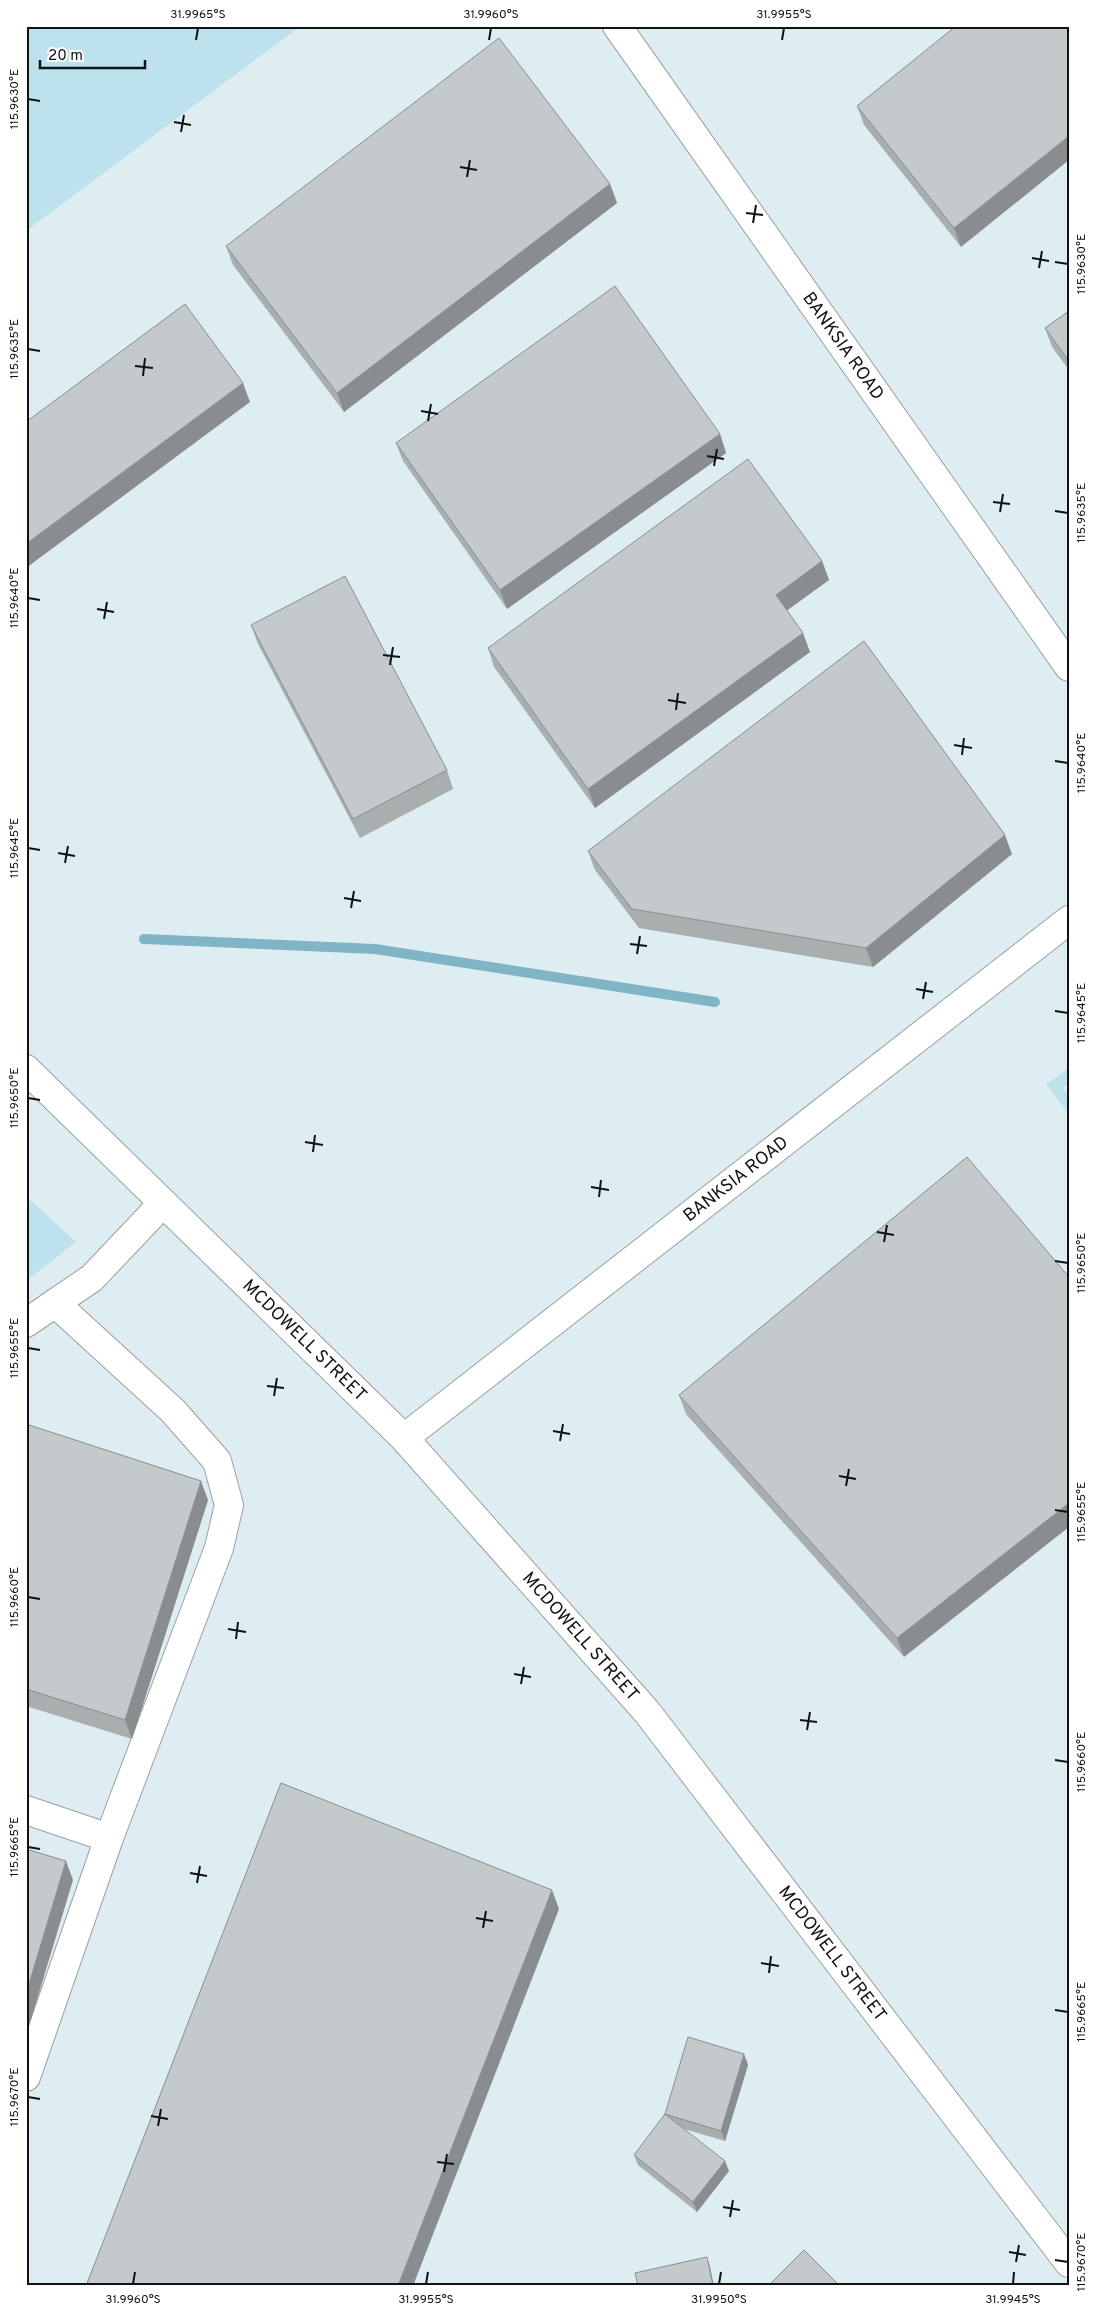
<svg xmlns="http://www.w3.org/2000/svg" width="1095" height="2312" font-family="Overpass,sans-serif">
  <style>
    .built { fill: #deedf2 }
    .green { fill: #bee2ed }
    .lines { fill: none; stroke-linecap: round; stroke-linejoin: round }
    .stream { stroke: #80b5c5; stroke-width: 10 }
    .minor-casing { stroke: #9ba0a2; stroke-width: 30 }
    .minor { stroke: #fff; stroke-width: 28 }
    .wall { fill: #a9aeaf }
    .shaded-wall { fill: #898d8f }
    .building { fill: #c4cacc; stroke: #898d8f }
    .ticks { fill: none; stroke: #101213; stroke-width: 2 }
    .labels { text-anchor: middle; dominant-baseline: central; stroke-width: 4; stroke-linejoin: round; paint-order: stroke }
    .street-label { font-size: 18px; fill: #101213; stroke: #fff }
    .neatline { fill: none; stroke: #101213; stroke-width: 2 }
    .ticks-label { font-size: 12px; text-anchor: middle; fill: #101213 }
  </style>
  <rect width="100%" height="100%" fill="#f1f7f9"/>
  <!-- built -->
  <path class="built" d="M301 26H1069V2286H26V231Z"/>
  <!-- green -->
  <path class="green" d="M26 26H301L26 231Z
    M1069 1068V1083L1063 1088 1069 1096V1114L1046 1084Z
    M26 1196 76 1242 26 1281Z"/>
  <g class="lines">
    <!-- stream -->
    <path class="stream" d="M144 939 375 949 715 1002"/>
    <!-- minor casing -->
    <g class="minor-casing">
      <g id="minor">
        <path id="s1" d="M617 26 1069 667"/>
        <path id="s2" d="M26 1069 404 1438 647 1712 1069 2263"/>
        <path d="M26 1323 92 1278 163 1203"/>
        <path id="s3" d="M404 1438 1069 920"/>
        <path d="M26 1810 109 1838"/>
        <path d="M26 2077 109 1838 219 1548 229 1505 217 1461 173 1411 55 1303"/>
      </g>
    </g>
    <!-- minor -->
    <use href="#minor" class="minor"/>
  </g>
  <!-- wall -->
  <path class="wall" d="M956 26 961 247 864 125 857 106Z
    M610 184 617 203 344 412 233 265 226 246Z
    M1069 311V370L1052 347 1045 328Z
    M720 434 726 453 507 609 403 461 396 443Z
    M822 561 829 580 787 610 810 652 595 808 494 667 488 648Z
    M251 625 447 770 453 789 360 838 258 644Z
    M588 851 1012 854 873 967 639 928 595 870Z
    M967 1157 904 1657 686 1414 679 1395Z
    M26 1424 208 1500 132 1739 26 1706Z
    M744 2054 748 2065 725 2141 684 2129 729 2171 697 2212 638 2165 634 2155 665 2114Z"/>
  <!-- shaded-wall -->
  <path class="shaded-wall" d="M1069 136V160L961 247 954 228Z
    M610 184 617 203 344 412 337 393Z
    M243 383 250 402 26 568V544Z
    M720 434 726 453 507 609 500 590Z
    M822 561 829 580 782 614 776 595Z
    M803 633 810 652 595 808 588 789Z
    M1005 835 1012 854 873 967 866 948Z
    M201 1481 208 1500 132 1739 125 1720Z
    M1069 1503V1527L904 1657 897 1638Z
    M66 1861 73 1880 26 2036V1994Z
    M552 1890 559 1909 413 2286H398Z
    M744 2054 748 2065 725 2141 721 2131Z
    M725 2161 729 2171 697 2212 693 2202Z
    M707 2257 710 2267 714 2286H713Z"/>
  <!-- building -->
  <path class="building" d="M956 26H1069V136L954 228 857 106Z
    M499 38 610 184 337 393 226 246Z
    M615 286 720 434 500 590 396 443Z
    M185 304 243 383 26 544V422Z
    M1069 311V361L1045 328Z
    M748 459 822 561 776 595 803 633 588 789 488 648Z
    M345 576 447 770 353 819 251 625Z
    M864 641 1005 835 866 948 632 909 588 851Z
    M967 1157 1069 1277V1503L897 1638 679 1395Z
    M26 1424 201 1481 125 1720 26 1689Z
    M281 1783 552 1890 398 2286H86Z
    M26 1849 66 1861 26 1994Z
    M688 2037 744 2054 721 2131 665 2114Z
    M665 2114 725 2161 693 2202 634 2155Z
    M804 2250 840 2286H768Z
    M707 2257 713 2286H638L635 2273Z"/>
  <!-- ticks -->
  <path class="ticks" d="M196 40 198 28M489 40 491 28M782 40 784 28M28 99 40 101M174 122 191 125M181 132 184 115M460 167 477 170M467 177 470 160M746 213 763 215M753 223 756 205M1032 258 1049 261M1055 262 1068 264M1039 268 1042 251M28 349 40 351M135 366 153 368M143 376 145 358M421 411 438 414M428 421 431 404M707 456 724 459M714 466 717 449M993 502 1010 504M1055 511 1068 513M1000 512 1003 494M28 598 40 600M97 609 114 612M104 619 107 602M383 655 400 657M390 665 393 647M668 700 686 703M676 710 678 693M954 745 972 748M962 755 964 738M1055 761 1068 763M28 848 40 850M58 853 75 856M65 863 68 846M344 898 361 901M351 908 354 891M630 944 647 946M637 954 640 936M916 989 933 992M923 999 926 982M1055 1011 1068 1013M28 1098 40 1100M305 1142 323 1145M313 1152 315 1135M591 1187 609 1190M599 1197 601 1180M877 1232 894 1235M884 1242 887 1225M1055 1261 1068 1263M28 1348 40 1350M267 1386 284 1388M274 1396 277 1378M553 1431 570 1434M560 1441 563 1424M839 1476 856 1479M846 1486 849 1469M1055 1510 1068 1512M28 1597 40 1599M228 1629 246 1632M236 1639 238 1622M514 1674 531 1677M521 1684 524 1667M800 1720 817 1722M807 1730 810 1712M1055 1760 1068 1762M28 1847 40 1849M190 1873 207 1876M197 1883 200 1866M476 1918 493 1921M483 1928 486 1911M761 1963 779 1966M769 1973 771 1956M1055 2010 1068 2012M28 2097 40 2099M151 2116 168 2119M158 2126 161 2109M437 2162 454 2164M444 2172 447 2154M723 2207 740 2210M730 2217 733 2200M1009 2252 1026 2255M1055 2260 1068 2262M1016 2262 1019 2245M133 2284 135 2272M426 2284 428 2272M719 2284 721 2272M1013 2284 1014 2272"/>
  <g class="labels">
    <!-- street labels -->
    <g class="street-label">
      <text stroke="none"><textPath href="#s1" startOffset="392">BANKSIA ROAD</textPath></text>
      <text stroke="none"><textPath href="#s3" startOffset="421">BANKSIA ROAD</textPath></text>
      <text stroke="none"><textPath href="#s2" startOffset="389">MCDOWELL STREET</textPath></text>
      <text stroke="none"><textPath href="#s2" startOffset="794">MCDOWELL STREET</textPath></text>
      <text stroke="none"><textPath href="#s2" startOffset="1199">MCDOWELL STREET</textPath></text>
    </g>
  </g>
  <!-- border -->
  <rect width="1095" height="2312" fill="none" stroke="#ffffff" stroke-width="55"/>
  <!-- scale -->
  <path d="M40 60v8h105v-8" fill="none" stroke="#101213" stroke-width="2.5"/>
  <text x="48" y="60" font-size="15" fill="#101213" stroke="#ffffff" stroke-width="4" paint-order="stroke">20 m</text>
  <rect x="28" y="28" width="1040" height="2256" class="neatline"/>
  <g class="ticks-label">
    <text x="198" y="18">31.9965°S</text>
    <text x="491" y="18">31.9960°S</text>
    <text x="784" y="18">31.9955°S</text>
    <text transform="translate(14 99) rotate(-90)" y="4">115.9630°E</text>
    <text transform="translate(1081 264) rotate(-90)" y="4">115.9630°E</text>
    <text transform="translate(14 349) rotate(-90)" y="4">115.9635°E</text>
    <text transform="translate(1081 513) rotate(-90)" y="4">115.9635°E</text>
    <text transform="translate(14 598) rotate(-90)" y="4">115.9640°E</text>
    <text transform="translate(1081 763) rotate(-90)" y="4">115.9640°E</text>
    <text transform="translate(14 848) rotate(-90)" y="4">115.9645°E</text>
    <text transform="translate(1081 1013) rotate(-90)" y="4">115.9645°E</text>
    <text transform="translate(14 1098) rotate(-90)" y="4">115.9650°E</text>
    <text transform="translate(1081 1263) rotate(-90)" y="4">115.9650°E</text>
    <text transform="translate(14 1348) rotate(-90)" y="4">115.9655°E</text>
    <text transform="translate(1081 1512) rotate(-90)" y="4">115.9655°E</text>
    <text transform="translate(14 1597) rotate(-90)" y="4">115.9660°E</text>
    <text transform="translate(1081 1762) rotate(-90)" y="4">115.9660°E</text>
    <text transform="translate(14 1847) rotate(-90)" y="4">115.9665°E</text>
    <text transform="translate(1081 2012) rotate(-90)" y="4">115.9665°E</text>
    <text transform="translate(14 2097) rotate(-90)" y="4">115.9670°E</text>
    <text transform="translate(1081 2262) rotate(-90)" y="4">115.9670°E</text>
    <text x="133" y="2303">31.9960°S</text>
    <text x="426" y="2303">31.9955°S</text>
    <text x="719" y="2303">31.9950°S</text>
    <text x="1013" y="2303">31.9945°S</text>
  </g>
</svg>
